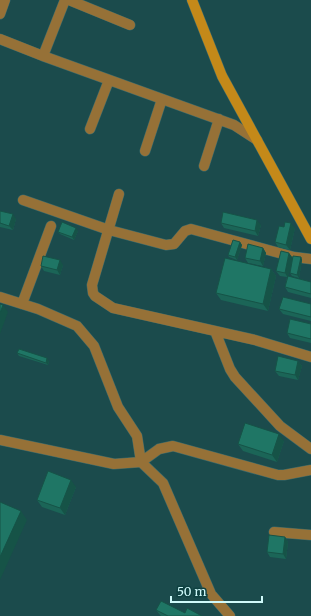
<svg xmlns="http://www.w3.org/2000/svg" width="311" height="616" font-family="Merriweather,serif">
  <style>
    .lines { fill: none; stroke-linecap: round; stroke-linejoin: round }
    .street-casing { stroke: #3c6a6b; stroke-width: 11 }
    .secondary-casing { stroke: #3c6a6b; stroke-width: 11 }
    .street { stroke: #967137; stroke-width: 10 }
    .secondary { stroke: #c48919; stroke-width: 10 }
    .wall { fill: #1b6557 }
    .shaded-wall { fill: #165347 }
    .building { fill: #1f7665; stroke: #165347 }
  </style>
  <rect width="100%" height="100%" fill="#1b4b4c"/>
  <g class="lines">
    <!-- street casing -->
    <g class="street-casing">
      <path id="street" d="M69 0 130 25
        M0 14 5 0
        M0 39 43 56 234 125 257 140
        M43 56 65 0
        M90 129 109 80
        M145 151 162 99
        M204 166 219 119
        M119 194 92 285 93 293 95 296 113 308 255 340 311 357
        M23 200 109 230 166 245 174 244 185 231 191 229 294 257 311 259
        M0 297 38 309 77 326 94 346 118 407 137 436 141 462 163 483 211 594 230 616
        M22 304 51 226
        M215 331 230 369 235 377 280 426 311 449
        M0 440 114 464 141 462 159 449 173 446 278 475H284L311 470
        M274 532 311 535"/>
    </g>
    <!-- secondary casing -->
    <g class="secondary-casing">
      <path id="secondary" d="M192 0 222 76 311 239"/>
    </g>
    <!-- street -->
    <use href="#street" class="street"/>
    <!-- secondary -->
    <use href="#secondary" class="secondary"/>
  </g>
  <!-- wall -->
  <path class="wall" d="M0 211 16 219 13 230 0 227Z
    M221 223 261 225 258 236 224 228Z
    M284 227 295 228 290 250 278 247 275 242Z
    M78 231 74 240 60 234 58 232Z
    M240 242 242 245 237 260 229 257 228 255Z
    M263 248 266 253 263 266 248 263 245 258Z
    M301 257 302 260 299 278 292 276 290 273 292 261 288 276 311 282V298L288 292 285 287 287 277 280 276 276 271 292 258Z
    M63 265 60 275 44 271 41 266Z
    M271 269 276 276 268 311 221 300 216 293Z
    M311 304V321L283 314 279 309Z
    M311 324V343L290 338 287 333Z
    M17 353 49 361 48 365 19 356Z
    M298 361 302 366 298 380 279 376 275 371Z
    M284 441 277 462 243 451 238 444Z
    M76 487 65 515 42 507 37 500Z
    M285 537 288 542 286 559 270 557 267 552Z
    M156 610 185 613 202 616H161L160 615Z"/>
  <!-- shaded-wall -->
  <path class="shaded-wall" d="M13 214 16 219 13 230 9 226Z
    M257 220 261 225 258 236 255 231Z
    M291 223 295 228 290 250 286 245Z
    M76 228 78 231 74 240 72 237Z
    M240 242 242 245 237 260 235 257Z
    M263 248 266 253 263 266 260 261Z
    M289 253 293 258 288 278 285 273Z
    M301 257 302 260 299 278 297 275Z
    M60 260 63 265 60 275 57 270Z
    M271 269 276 276 268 311 263 304Z
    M3 305 8 312 0 334V313Z
    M47 358 49 361 48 365 46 363Z
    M298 361 302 366 298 380 295 375Z
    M279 434 284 441 277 462 272 455Z
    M71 480 76 487 65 515 60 508Z
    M21 511 27 520 0 580V557Z
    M285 537 288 542 286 559 283 554Z"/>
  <!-- building -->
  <path class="building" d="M0 211 13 214 9 226 0 223Z
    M223 212 257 220 255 231 221 223Z
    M62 222 76 228 72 237 58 232Z
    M285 222 291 223 286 245 275 242 279 226 284 227Z
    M233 240 240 242 235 257 228 255Z
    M248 244 263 248 260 261 245 258Z
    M281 251 289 253 285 273 276 271Z
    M43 256 60 260 57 270 41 266Z
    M293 256 301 257 297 275 290 273Z
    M225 258 271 269 263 304 216 293Z
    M288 276 311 282V294L285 287Z
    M283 297 311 304V317L279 309Z
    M0 304 3 305 0 313Z
    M290 319 311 324V339L287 333Z
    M19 349 47 358 46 363 17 353Z
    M278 356 298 361 295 375 275 371Z
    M245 423 279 434 272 455 238 444Z
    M48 471 71 480 60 508 37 500Z
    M0 502 21 511 0 557Z
    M269 535 285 537 283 554 267 552Z
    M161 601 185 613 187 608 202 616H168L156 610Z"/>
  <!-- scale -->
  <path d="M171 596v6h91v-6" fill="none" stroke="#d0fafa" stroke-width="2"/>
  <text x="177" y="596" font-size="12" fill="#d0fafa" stroke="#0e4141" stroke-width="3" paint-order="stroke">50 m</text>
</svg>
